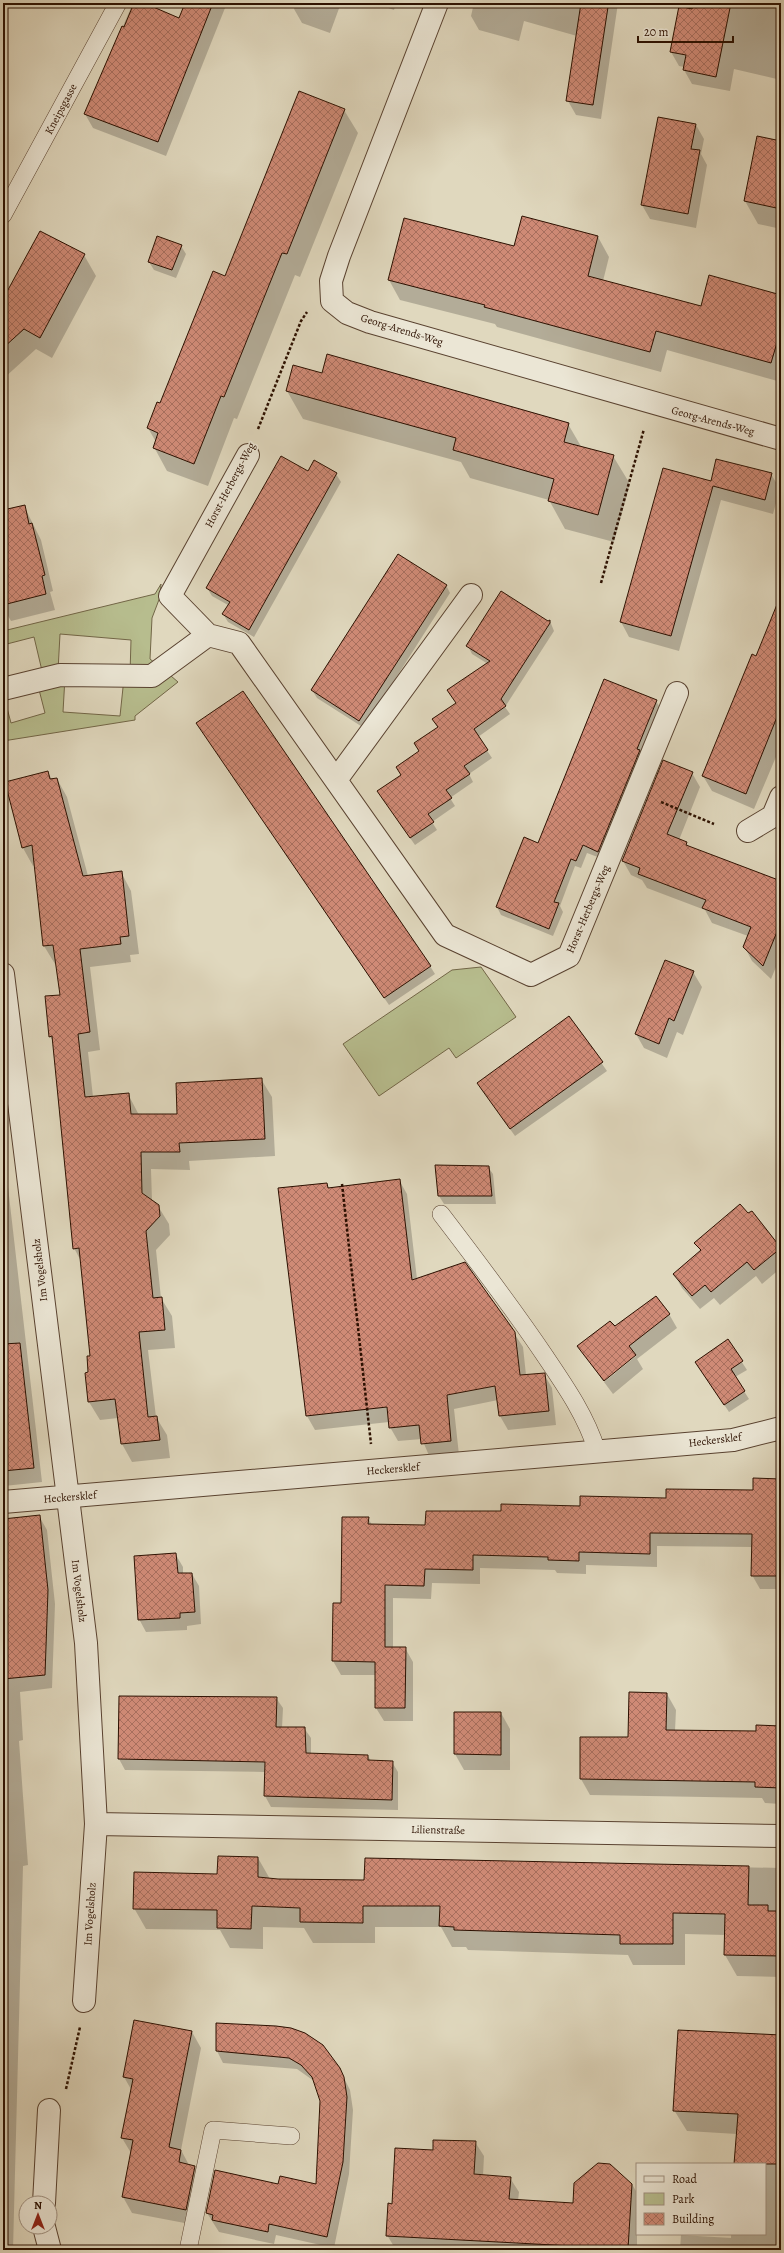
<svg xmlns="http://www.w3.org/2000/svg" width="784" height="2253" font-family="Alegreya,serif">
  <style>
    .green { fill: #b7bd8e; stroke: #726647 }
    .shadow { fill: #0003 }
    .building { fill: url(#building-cross-hatch); stroke: #2c1000 }
    .lines { fill: none; stroke-linecap: round; stroke-linejoin: round }
    .lane-casing { stroke: #594230; stroke-width: 18 }
    .street-casing { stroke: #594230; stroke-width: 24 }
    .path { stroke: #2c1000; stroke-width: 2.5; stroke-dasharray: 3 2; stroke-linecap: butt }
    .lane { stroke: #ebe6d5; stroke-width: 17 }
    .street { stroke: #ebe6d5; stroke-width: 22 }
    .labels { text-anchor: middle; dominant-baseline: central; stroke-width: 3.5; stroke-linejoin: round; paint-order: stroke }
    .street-label { font-size: 11px; fill: #2c1000; stroke: #ebe6d5 }
  </style>
  <defs>
    <pattern id="building-cross-hatch" width="8" height="8" patternUnits="userSpaceOnUse"><rect width="8" height="8" fill="#cf8a76"/><path d="M0 0l8 8M0 8l8-8" fill="none" stroke="#a86f5e"/></pattern>
  </defs>
  <rect width="100%" height="100%" fill="#e0d8be"/>
  <filter id="stains"><feTurbulence type="fractalNoise" baseFrequency=".005" numOctaves="4"/><feColorMatrix values="0 0 0 0 .2 0 0 0 0 .09 0 0 0 0 .02 0 0 0 .5 -.17"/></filter>
  <radialGradient id="worn" r=".72"><stop offset=".6" stop-color="#630" stop-opacity="0"/><stop offset="1" stop-color="#630" stop-opacity=".3"/></radialGradient>
  <!-- green -->
  <path class="green" d="M161 584 160 597 152 618 150 659 160 667 130 674 131 640 60 634 58 671 43 675 34 637 3 645V631L155 594Z
    M164 670 178 682 135 716V720L3 741V693L11 723 45 713 36 678 65 677 63 712 120 716 124 678Z
    M481 967 516 1017 456 1058 449 1048 379 1096 343 1044 452 970Z"/>
  <!-- shadow -->
  <path class="shadow" d="M133 3H142L179 19 186 3H227L166 156 93 128 85 114Z
    M296 3H341L330 33 302 23 294 9Z
    M374 3H396L394 10Z
    M474 3H618L601 119 576 115 568 101 577 36 524 21 519 41 479 30 471 16Z
    M681 3H781V80L734 69 730 91 692 84 684 70V67L679 66 671 52Z
    M344 110 358 133 300 277 295 275 237 419 234 418 208 486 167 471 154 447 156 442 148 428 226 277Z
    M696 125 704 139 701 154 707 165 696 228 650 219 642 205Z
    M3 138 8 147 3 157Z
    M758 138 781 142V229L758 224 745 201Z
    M523 217 598 237 609 257 603 281 702 307 781 296V382L667 350 661 372 497 327 495 324 400 300 389 280 515 247Z
    M181 246 186 254 176 278 154 270 149 262Z
    M84 255 96 276 52 358 36 349 3 379V301Z
    M322 374 568 424 582 448 613 456 630 484 614 542 565 529 549 500 470 478 461 462 303 419 287 391Z
    M314 462 336 474 341 482 254 637 228 622 223 614 228 605 212 596 207 588 308 473Z
    M771 474 780 489 773 514 721 500 679 651 629 637 621 622 711 483Z
    M24 506 41 540 53 591 50 592 55 610 11 621 3 607V511Z
    M446 585 450 593 364 728 317 698 312 690Z
    M781 596V745L754 809 712 791 703 776 757 657Z
    M550 621 554 631 505 707 510 714 478 737 492 758 469 774 473 782 450 798 455 806 432 822 437 830 415 845 383 799 438 728 433 719 456 704 488 664 472 654 468 646Z
    M656 701 661 709 603 859 587 853 581 868 575 866 560 906 563 912 553 936 501 915 497 907 538 844Z
    M197 724 430 966 435 974 389 1005Z
    M48 772 52 780 57 779 67 797 88 876 121 872 131 891 139 954 130 955 131 962 90 967 100 1050 88 1052 93 1097 128 1094 139 1115H178L261 1079 272 1097 275 1156 189 1161 190 1170 151 1169 152 1201 158 1206 169 1224 170 1235 156 1250 161 1298 172 1316 175 1348 148 1350 156 1417 167 1435 170 1458 132 1462 122 1444 118 1418 100 1420 89 1402 91 1357 82 1263 74 1248 54 1042 50 1037 46 997 61 996 57 964H55L44 946 35 865 33 866 23 848Z
    M692 773 700 787 679 840 686 843 689 847 781 882V955L771 979 752 961 744 946 748 936 712 923 705 910 647 888 642 880 631 875 623 861Z
    M693 972 702 987 683 1035 677 1032 667 1058 644 1048 636 1034Z
    M569 1017 607 1071 515 1136 483 1091Z
    M3 1166 5 1181 8 1187 42 1482 4 1486Z
    M488 1167 493 1174 496 1204H444L439 1196Z
    M399 1180 407 1194 417 1279 514 1333 523 1347 526 1375 544 1374 552 1388 556 1425 508 1430 500 1416 498 1400 454 1409 459 1455 430 1458 422 1439 398 1441 390 1427 389 1422 315 1430 307 1416 280 1189 326 1184 329 1188Z
    M696 1243 781 1248V1268L762 1284 756 1276 720 1305 714 1298 700 1309 682 1288 674 1274 701 1252Z
    M669 1314 677 1328 637 1359 643 1369 613 1394 604 1382 636 1356V1354L603 1381 579 1346 615 1328Z
    M728 1341 747 1370 735 1377 749 1399 729 1412 701 1370Z
    M781 1480V1589H760L752 1575V1547L657 1546V1567L586 1565V1574L557 1573 555 1570 480 1568V1584L432 1583 431 1599 393 1598V1648H405L413 1662V1721H384L376 1708V1675H341L333 1661 334 1604H342L368 1518 372 1525 426 1526 502 1512 754 1491Z
    M39 1516 47 1530 55 1604 52 1688 20 1692 23 1740 19 1741 28 1865 23 1866 13 2250H3V1520Z
    M176 1555 183 1567V1574H192L199 1586 201 1624 187 1626V1630L146 1632 139 1619Z
    M667 1694 676 1710 675 1731 757 1732 781 1727V1804L765 1803 762 1798 590 1795 581 1779 629 1738Z
    M120 1697 276 1698 283 1708 282 1728H304L311 1738V1754L368 1756 371 1761 392 1762 398 1772V1810L271 1807 265 1796V1772L125 1770 119 1759Z
    M501 1713 510 1729V1770H464L455 1754Z
    M258 1858 270 1879 365 1881 366 1859 781 1868V1977L737 1976 725 1955 726 1935 685 1934V1965H633L628 1955 468 1950 466 1947H452L441 1927H375V1943H313L304 1928 263 1927V1949L230 1948 220 1930 146 1929 134 1908Z
    M779 2017H781V2250H680L681 2235 731 2238V2234H765V2164H735L737 2134 687 2131 674 2110 777 2036Z
    M134 2021 192 2032 201 2048 181 2150 189 2165 195 2167 204 2182 195 2225 132 2213 123 2197 131 2153 122 2138 132 2091 124 2077Z
    M217 2024 323 2046 340 2070 350 2090 353 2110 349 2174 334 2248 276 2235 274 2244 219 2232 207 2213 279 2185H317L321 2101 314 2081 297 2069 223 2063 217 2051Z
    M475 2142 484 2156 483 2176 510 2178 519 2192 518 2201 573 2204 632 2184 637 2193V2250H396L387 2235 393 2205 434 2151Z"/>
  <!-- building -->
  <path class="building" d="M134 3H144L179 18 185 3H213L158 142 84 114 122 26 124 27Z
    M581 3 608 7 593 105 566 101Z
    M694 3H731L716 77 683 70 686 55 670 52 679 6 692 9Z
    M299 91 345 109 287 254 282 253 224 397 221 396 194 464 153 448 158 433 147 428 157 402 160 403 213 271 225 276Z
    M658 117 696 124 691 149 700 150 688 214 641 205Z
    M757 136 781 141V209L744 201Z
    M522 216 598 236 588 276 701 306 709 275 781 295V329L771 363 656 331 650 352 484 307 485 305 388 280 404 218 514 246Z
    M40 231 85 254 40 338 24 329 3 348V299Z
    M157 236 182 245 172 270 148 262Z
    M327 354 569 423 564 442 614 455 598 515 548 501 554 479 453 450 456 438 286 391 293 365 322 373Z
    M281 456 308 471 314 460 337 473 249 630 222 614 230 602 206 588Z
    M716 459 772 473 765 500 713 486 671 636 620 622 663 468 711 481Z
    M25 505 29 524 32 523 45 575 42 576 46 594 3 605V510Z
    M398 554 447 585 359 721 311 690Z
    M501 591 548 621 550 620V623L501 699 506 706 474 729 488 750 464 766 470 774 446 790 452 798 428 814 434 822 410 838 377 791 401 775 396 767 419 751 414 743 438 727 432 719 456 703 447 690 490 661 466 646Z
    M780 597 781 707 746 794 702 776 752 654 756 656Z
    M604 679 657 700 637 749 640 750 598 852 583 845 576 861 571 859 554 902 559 903 549 929 496 907 524 837 538 843Z
    M243 691 431 966 384 998 196 723Z
    M663 760 693 772 667 834 687 842 686 845 781 881V922L763 966 743 947 751 927 702 908 706 900 638 874 640 868 622 861Z
    M48 771 50 779 57 778 83 876 122 871 129 936 120 937 121 944 80 949 90 1032 78 1034 85 1097 129 1093 131 1114H177L176 1083 262 1078 265 1139 179 1143 180 1152H141L142 1193 159 1205 160 1216 146 1231 153 1298 162 1297 165 1330 139 1332 148 1417 157 1416 160 1440 121 1444 115 1399 88 1402 85 1373 88 1372 87 1356H90L79 1248 73 1249 52 1036 49 1037 45 996 60 995 53 945 43 946 32 845 22 848 5 782Z
    M665 960 694 971 674 1021 669 1018 659 1044 635 1034Z
    M569 1016 603 1062 510 1129 477 1083Z
    M435 1165 489 1166 492 1196H438Z
    M400 1179 412 1280 465 1262 515 1332 520 1375 545 1373 549 1411 499 1416 495 1386 447 1395 451 1441 421 1444 419 1425 389 1428 387 1407 306 1416 278 1188 327 1183 328 1188Z
    M740 1204 748 1213 752 1211 781 1248 754 1270 747 1262 711 1292 705 1285 692 1296 673 1274 701 1250 694 1243Z
    M656 1296 670 1314 629 1346 636 1355 604 1381 577 1346 610 1321 615 1326Z
    M728 1339 743 1361 731 1369 745 1391 724 1405 695 1362Z
    M20 1343 34 1468 3 1471V1344Z
    M753 1478 781 1479V1576H751L752 1534 650 1533V1554L579 1552V1561L548 1560V1557L473 1555V1570L425 1569 424 1586 385 1585V1647H406L405 1708H375V1662L332 1661 333 1603H341L342 1517H369L368 1524 425 1525 426 1511H501V1504L580 1506V1496L666 1498V1489L753 1490Z
    M40 1515 48 1590 45 1675 3 1679V1519Z
    M176 1553 178 1573H192L195 1612 180 1613V1618L138 1620 134 1556Z
    M629 1692 667 1693 666 1730 756 1731V1725L781 1726V1788L755 1787V1782L580 1779V1737H628Z
    M119 1696 277 1697 276 1727H305L306 1753 368 1755V1760L393 1761 392 1800 264 1796 265 1762 118 1759Z
    M454 1712H501V1755L454 1754Z
    M218 1856 258 1857V1877L278 1879 364 1880 365 1858 749 1866 748 1905H768V1911H781V1956L724 1955 725 1914 673 1913V1944H620V1935L454 1930V1927L439 1926 440 1906H363V1923L300 1922V1908L252 1906 251 1929 217 1928V1910L133 1909 134 1872 217 1874Z
    M134 2020 192 2031 169 2147 181 2150 179 2162 195 2166 186 2210 122 2197 133 2140 121 2138 133 2079 123 2077Z
    M216 2023 276 2026 291 2028 305 2033 323 2045 340 2068 344 2077 347 2097 343 2162 327 2237 269 2224 268 2232 212 2220 213 2215 206 2213 215 2170 278 2184 280 2176 316 2184 320 2101 312 2077 301 2065 289 2058 216 2051Z
    M678 2030 781 2035V2164H734L738 2114 673 2111Z
    M433 2140 476 2141 474 2174 511 2177 509 2199 573 2203 574 2183 598 2163 610 2164 632 2184 628 2249 386 2236 388 2203 392 2204 395 2148 433 2150Z"/>
  <g class="lines">
    <!-- lane casing -->
    <g class="lane-casing">
      <path id="lane" d="M3 215 118 3
        M441 1214C477 1261 512 1307 545 1356 566 1387 586 1416 597 1451
        M188 2250 213 2130 291 2136"/>
    </g>
    <!-- street casing -->
    <g class="street-casing">
      <path id="street" d="M437 3 339 256 331 281 332 301 347 313 370 322 781 439
        M208 635 170 596 248 455
        M3 689 60 675 152 676 208 635 239 643 445 935 531 975 569 956 677 693
        M336 780 471 595
        M748 831 773 816 781 797
        M3 974 86 1643 96 1824 84 2001
        M3 1502 733 1440 781 1428
        M96 1824 781 1836
        M44 2203 49 2110
        M44 2227 50 2250"/>
    </g>
    <!-- path -->
    <path class="path" d="M258 429 301 321 307 312
      M601 583 644 429
      M661 802 714 824
      M342 1184 371 1444
      M66 2089 80 2027"/>
    <!-- lane -->
    <use href="#lane" class="lane"/>
    <!-- street -->
    <use href="#street" class="street"/>
  </g>
  <g class="labels">
    <!-- street labels -->
    <g class="street-label">
      <text transform="translate(61 109) rotate(-62)">Kneipsgasse</text>
      <text transform="translate(402 330) rotate(17)">Georg-Arends-Weg</text>
      <text transform="translate(713 421) rotate(15)">Georg-Arends-Weg</text>
      <text transform="translate(230 485) rotate(-62)">Horst-Herbergs-Weg</text>
      <text transform="translate(588 909) rotate(-67)">Horst-Herbergs-Weg</text>
      <text transform="translate(40 1270) rotate(-97)">Im Vogelsholz</text>
      <text transform="translate(715 1440) rotate(-7)">Heckersklef</text>
      <text transform="translate(393 1469) rotate(-5)">Heckersklef</text>
      <text transform="translate(70 1497) rotate(-5)">Heckersklef</text>
      <text transform="translate(79 1591) rotate(83)">Im Vogelsholz</text>
      <text transform="translate(438 1830) rotate(1)">Lilienstraße</text>
      <text transform="translate(90 1914) rotate(-86)">Im Vogelsholz</text>
    </g>
  </g>
  <!-- margin -->
  <rect width="784" height="2253" fill="none" stroke="#e0d8be" stroke-width="16"/>
  <rect x="4" y="4" width="776" height="2245" fill="none" stroke="#2c1000" stroke-width="2"/>
  <rect x="8" y="8" width="768" height="2237" fill="none" stroke="#2c1000"/>
  <!-- legend -->
  <rect x="636" y="2163" width="130" height="72" fill="#ebe6d5" stroke="#9f9080"/>
  <rect x="644" y="2176" width="20" height="6" fill="#ebe6d5" stroke="#9f9080"/>
  <text x="672" y="2183" font-size="12" fill="#2c1000">Road</text>
  <rect x="644" y="2193" width="20" height="12" fill="#b7bd8e" stroke="#9f9080"/>
  <text x="672" y="2203" font-size="12" fill="#2c1000">Park</text>
  <rect x="644" y="2213" width="20" height="12" fill="url(#building-cross-hatch)" stroke="#9f9080"/>
  <text x="672" y="2223" font-size="12" fill="#2c1000">Building</text>
  <!-- north arrow -->
  <g transform="translate(38 2215)"><circle r="19" fill="#ebe6d5" stroke="#9f9080"/>
  <path d="M0-3L7 15L0 10L-7 15Z" fill="#8f2418"/>
  <text y="-6" font-size="11" font-weight="bold" text-anchor="middle" fill="#2c1000">N</text>
  </g>
  <!-- scale -->
  <path d="M638 36v6h95v-6" fill="none" stroke="#2c1000" stroke-width="2"/>
  <text x="644" y="36" font-size="12" fill="#2c1000" stroke="#ebe6d5" stroke-width="3" paint-order="stroke">20 m</text>
  <rect width="100%" height="100%" filter="url(#stains)"/>
  <rect width="100%" height="100%" fill="url(#worn)"/>
</svg>
